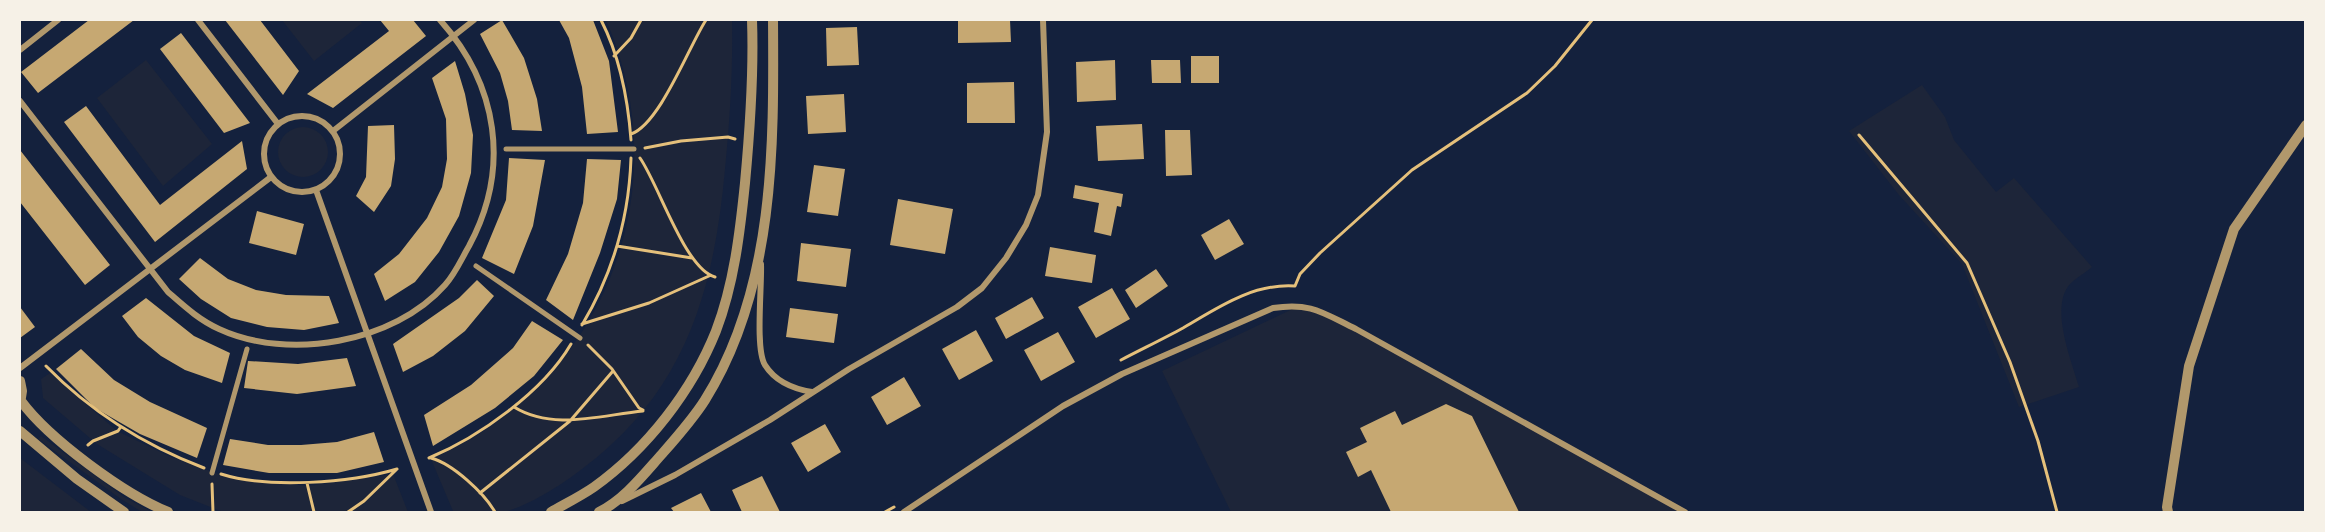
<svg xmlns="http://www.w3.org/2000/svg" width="2325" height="532" font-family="'IBM Plex Serif',serif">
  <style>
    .green { fill: #1d2539 }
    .building { fill: #c6a872 }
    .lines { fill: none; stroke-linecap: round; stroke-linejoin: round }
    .path { stroke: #e5c07b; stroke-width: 3 }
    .pedestrian { stroke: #b1986c; stroke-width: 5 }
    .minor { stroke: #b1986c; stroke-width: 6 }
    .tertiary { stroke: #b1986c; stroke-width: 10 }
  </style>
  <rect width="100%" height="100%" fill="#14213d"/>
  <!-- green -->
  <path class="green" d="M282 20H359L362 23 314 61Z
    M606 20H732C733 70 730 119 725 169 714 292 685 392 582 469 563 484 527 507 503 512 488 515 468 513 453 511L431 459C602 386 681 191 606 20Z
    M146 60 212 144 163 186 97 98Z
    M1922 85 1945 117 1954 140 1996 192 2014 178 2092 267C2085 273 2076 278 2070 284 2049 307 2072 362 2079 387L2019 407 1962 264 1899 195 1849 131Z
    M278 152a25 25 0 1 1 50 0a25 25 0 1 1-50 0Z
    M1301 305 1356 329 1685 512H1231L1162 371Z
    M50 373 117 431 171 457 227 477 308 486 393 474 408 512H223L180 495 97 444 43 398 41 379Z
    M41 436 124 497 152 512H142L121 499 38 439Z
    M20 458 91 512H20Z"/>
  <!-- building -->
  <path class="building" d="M89 20H134L38 93 21 72Z
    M225 20H260L299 71 283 95Z
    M380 20H413L426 36 333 108 307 94 389 31Z
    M502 20 524 58 537 99 542 131 512 130 508 101 500 73 480 34Z
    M559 20H593L609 61 618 132 587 134 582 87 569 38Z
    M958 20H1010L1011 42 958 43Z
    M857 27 859 65 827 66 826 28Z
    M181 33 250 123 224 133 160 49Z
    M1191 56H1219V83H1191Z
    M1115 60 1116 100 1077 102 1076 62Z
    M1151 60H1180L1181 83H1152Z
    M455 61 465 94 473 135 471 173 459 216 439 252 415 282 385 301 374 274 399 254 427 218 442 187 447 159 446 119 432 78Z
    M1014 82 1015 123H967V83Z
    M844 94 846 132 808 134 806 96Z
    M86 106 160 205 242 141 247 169 155 242 64 122Z
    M1142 124 1144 159 1098 161 1096 126Z
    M394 125 395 159 391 186 374 212 356 196 366 177 368 126Z
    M1165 130H1190L1192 175 1166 176Z
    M20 150 110 265 85 285 20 202Z
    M509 158 545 160 533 226 514 274 482 258 506 200Z
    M587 159 621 160 617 199 600 253 573 320 546 300 568 254 583 203Z
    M814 165 845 169 838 216 807 212Z
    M1075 185 1123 194 1121 207 1117 206 1111 236 1094 232 1099 203 1073 198Z
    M898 199 953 209 945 254 890 245Z
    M257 211 304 224 296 255 249 243Z
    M1229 219 1244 244 1215 260 1201 235Z
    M801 243 851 249 846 287 797 281Z
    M1050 247 1096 255 1092 283 1045 276Z
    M200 258 228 279 256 290 286 295 329 296 339 323 304 330 267 327 231 318 201 299 179 279Z
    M1156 269 1168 286 1136 308 1125 290Z
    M477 280 494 296 465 331 433 356 403 372 393 344 459 298Z
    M1112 288 1130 319 1096 338 1078 307Z
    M1032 297 1044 318 1006 339 995 318Z
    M146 298 194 336 230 353 222 383 185 370 161 356 138 337 122 316Z
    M20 307 35 327 20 338Z
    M790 308 838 314 834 343 786 337Z
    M532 321 563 340 534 376 495 408 433 446 424 415 471 385 513 348Z
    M976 330 993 361 959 380 942 349Z
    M1058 332 1075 362 1041 381 1024 350Z
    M81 349 114 380 150 402 207 428 197 458 140 434 95 408 56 369Z
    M347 358 356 386 297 394 244 388 248 361 298 364Z
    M904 377 921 406 887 425 871 397Z
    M1446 404 1472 416 1519 512H1391L1371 470 1358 477 1346 452 1367 442 1360 428 1395 411 1402 425Z
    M825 424 841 452 808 472 791 443Z
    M374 432 384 462 337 473H269L223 465 230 439 268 445H301L337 442Z
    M762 476 780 512H742L732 490Z
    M701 493 711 512H674L671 508Z"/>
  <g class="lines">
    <!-- path -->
    <path class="path" d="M601 20C619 55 628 100 631 140
      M614 56 631 38 641 20
      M631 134C660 124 689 46 706 20
      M1859 135 1967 263 2010 362 2038 441 2057 512
      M645 148 681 141 728 137 735 139
      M640 158C659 185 685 269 715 277
      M617 246 692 258
      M582 324 649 303 709 276
      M582 325C612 275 629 217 631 158
      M588 345 612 369 639 408 643 410
      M1121 360C1142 349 1163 339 1183 328 1217 308 1253 283 1295 286L1300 274 1320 253 1412 170 1527 93 1555 66 1592 20
      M46 366C91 412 144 445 204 468
      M514 407C553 431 601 415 643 411
      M88 445 93 441 118 431 120 428
      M429 458C479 437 543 392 571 344
      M431 458C453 464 484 493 495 512
      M221 474C268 489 350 483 397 469
      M307 483 314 512
      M212 484 213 512
      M480 493 570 421 613 371
      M348 512 364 501 396 470
      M885 512 894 507"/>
    <!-- pedestrian -->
    <path class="pedestrian" d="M506 149H634
      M476 266 580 338
      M212 473 247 349"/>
    <!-- minor -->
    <path class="minor" d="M198 20 278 124
      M20 50 58 20
      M20 101 168 292C184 306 199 320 219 329 288 361 394 343 445 285 455 274 462 258 469 246 511 168 498 85 440 20
      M264 154a38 38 0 1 1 76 0a38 38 0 1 1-76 0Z
      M333 131 474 20
      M316 190 431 512
      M761 264C762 286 755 349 765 365 775 381 794 389 812 392
      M20 368 271 177
      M622 501 675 475 770 420 849 369 957 307 982 288 1006 258 1026 225 1038 195 1047 132 1043 20
      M904 512 1063 406 1122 374 1273 308C1311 302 1323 313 1356 329L1685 512"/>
    <!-- tertiary -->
    <path class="tertiary" d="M20 381 22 391 20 404
      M21 401C49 439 124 494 168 512
      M20 431 77 479 124 512
      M551 512C565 504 581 496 594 487 647 449 692 391 716 331 734 284 740 232 745 183 750 129 754 74 752 20
      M599 512C624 500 644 474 662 454 677 437 693 419 705 400 775 288 774 147 773 20
      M2168 512 2167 507 2189 366 2234 229 2306 125"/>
  </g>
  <!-- border -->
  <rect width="2325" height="532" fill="none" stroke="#f6f1e7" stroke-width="42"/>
</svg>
